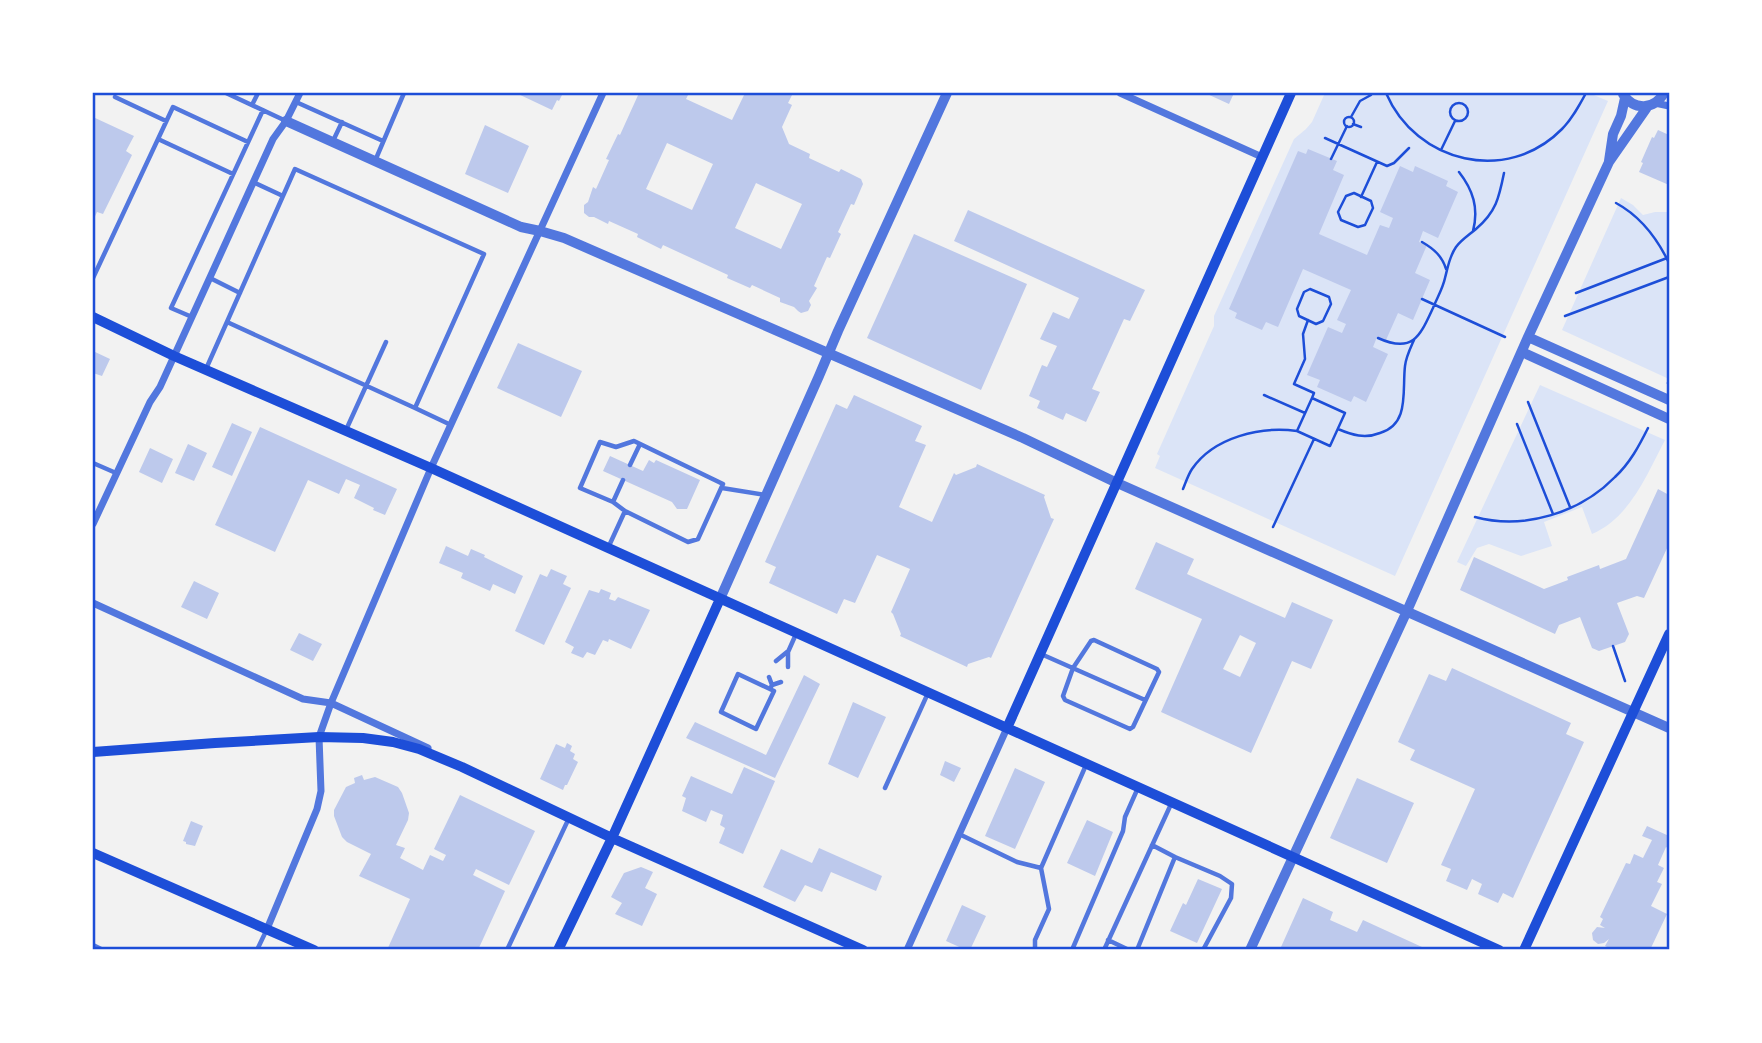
<svg xmlns="http://www.w3.org/2000/svg" width="1762" height="1043" font-family="Inter,sans-serif">
  <style>
    .green { fill: #dbe4f7 }
    .building { fill: #bdc9ec; fill-rule: evenodd }
    .lines { fill: none; stroke-linecap: round; stroke-linejoin: round }
    .path { stroke: #1d4ed8; stroke-width: 2.5 }
    .service { stroke: #5277de; stroke-width: 4.5 }
    .minor { stroke: #5277de; stroke-width: 7 }
    .tertiary { stroke: #5277de; stroke-width: 10 }
    .secondary { stroke: #1d4ed8; stroke-width: 10 }
    .neatline { fill: none; stroke: #1d4ed8; stroke-width: 2.5 }
  </style>
  <rect width="100%" height="100%" fill="#f2f2f2"/>
  <!-- green -->
  <path class="green" d="M1325 93H1589L1608 101 1395 576 1155 468 1160 456 1157 454 1214 326V316L1294 139 1306 129 1312 122Z
    M1621 198 1633 205 1643 215 1655 212H1669V247L1667 248 1669 254V379L1562 330Z
    M1540 385 1665 440C1647 474 1630 518 1592 534L1582 507 1544 522 1552 546 1521 556 1489 544 1477 548 1466 566 1457 562Z"/>
  <!-- building -->
  <path class="building" d="M516 93H563L559 101 557 100 552 110Z
    M639 93H689L686 99 732 120 745 93H793L788 103 792 105 782 127 789 144 810 154 809 158 839 172 841 169 861 179 863 184 854 205 851 204 838 232 841 234 830 258 827 257 814 286 817 288 809 301 811 305 808 311 801 313 798 311 794 307 780 302V298L752 285 750 288 727 278 728 275 663 245 661 249 637 237 638 234 609 221 608 224 594 217H589L584 213V205L588 202 593 187 596 189 609 160 606 159 618 134 620 135ZM667 143 713 164 692 210 646 189ZM756 183 802 204 781 249 735 228Z
    M1205 93H1234L1229 104Z
    M93 117 134 136 126 151 132 155 103 214 97 212 93 221Z
    M485 125 529 146 508 193 465 174Z
    M1658 130 1669 135V185L1639 172 1643 163 1641 162 1652 137 1654 138Z
    M1308 149 1337 161 1333 170 1344 175 1319 234 1367 255 1380 225 1389 228 1393 218 1380 212 1400 166 1413 172 1415 166 1448 181 1446 186 1458 192 1438 238 1423 231 1419 242 1427 245 1415 273 1430 280 1413 320 1398 313 1386 340 1377 337 1373 347 1388 354 1366 402 1354 396 1351 402 1317 387 1320 380 1307 375 1328 327 1342 333 1346 324 1337 320 1351 290 1303 269 1278 327 1266 322 1262 330 1235 318 1237 313 1229 309 1298 151 1306 154Z
    M968 210 1145 290 1130 321 1124 319 1092 389 1100 392 1086 422 1066 413 1063 420 1037 408 1040 401 1029 396 1042 365 1047 367 1057 346 1040 339 1053 312 1069 319 1079 298 954 241Z
    M914 234 1027 284 981 390 867 338Z
    M518 343 582 371 561 417 497 388Z
    M93 351 110 359 102 376 93 373Z
    M854 395 922 426 915 441 926 445 899 507 932 522 954 473 956 475 976 467 977 464 1045 495 1044 497 1051 518 1054 519 991 658 989 657 968 664 967 667 900 636 901 634 893 614 891 612 910 569 877 555 855 603 844 599 837 614 769 583 776 567 765 562 836 404 847 409Z
    M232 423 252 432 232 476 212 467Z
    M260 427 397 489 385 515 373 510 374 508 354 498 360 485 346 479 339 494 308 480 275 552 215 525Z
    M188 444 207 453 194 481 175 473Z
    M150 448 173 459 162 483 139 472Z
    M610 456 643 471 649 460 654 463 656 460 700 480 687 509H677L672 502 603 471Z
    M1658 489 1669 495V544L1644 598 1637 596 1617 603 1629 634 1625 642 1599 651 1592 648 1580 617 1559 625 1555 634 1460 590 1474 557 1544 589 1568 580 1567 577 1599 565 1600 569 1626 559Z
    M1156 542 1194 559 1187 574 1285 618 1292 602 1333 620 1311 669 1292 661 1251 753 1161 712 1202 619 1135 589ZM1240 635 1256 643 1240 677 1223 669Z
    M446 546 468 556 471 549 485 555 484 557 523 576 515 594 493 584 490 591 461 578 463 573 439 563Z
    M551 569 567 576 563 584 571 588 544 645 515 631 540 574 547 577Z
    M194 581 219 593 207 619 181 607Z
    M601 589 611 593 609 599 615 601 618 597 650 610 631 649 609 639 608 642 603 640 595 655 587 652 583 658 571 653 574 647 565 642 589 590 599 593Z
    M299 633 322 644 313 661 290 650Z
    M1452 668 1571 723 1566 734 1584 742 1513 898 1503 893 1498 903 1478 894 1482 884 1472 879 1467 890 1446 881 1451 869 1441 865 1475 789 1410 760 1415 750 1398 742 1429 674 1446 681Z
    M804 675 820 684 775 778 686 738 695 722 766 755Z
    M853 702 886 717 858 778 828 764Z
    M567 743 572 746 570 751 575 754 573 759 578 762 567 785H565L563 790 540 779 556 744 565 748Z
    M945 761 961 768 954 782 940 775Z
    M744 767 775 781 743 854 719 843 725 828 720 825 723 815 711 810 706 822 682 811 686 798 682 796 691 776 732 794Z
    M1015 768 1045 782 1015 849 985 836Z
    M362 775 364 780 375 777 398 787 402 793 409 813 408 820 396 845 405 848 400 858 423 870 430 855 443 861 446 855 434 849 460 795 535 831 509 885 476 869 473 875 505 891 478 950H387L410 899 359 876 371 854 347 842 342 837 334 816V810L346 787 355 783 354 778Z
    M1357 778 1414 803 1387 863 1330 838Z
    M1087 820 1113 832 1095 876 1067 863Z
    M191 821 203 826 195 846 186 844V842L183 841Z
    M1647 826 1669 836V849L1666 847 1658 865 1664 868 1657 882 1662 884 1651 906 1667 914 1650 950H1613L1605 946 1609 939 1604 943 1598 944 1593 940 1592 933 1597 927 1605 928 1600 925 1603 919 1600 917 1626 863 1630 864 1634 854 1643 858 1652 840 1642 836Z
    M819 848 882 876 876 891 831 872 822 892 805 885 795 902 763 887 781 849 812 863Z
    M641 867 653 872 645 888 657 894 642 926 615 914 622 903 611 897 624 873Z
    M1198 879 1222 889 1197 943 1170 931 1183 903 1186 905Z
    M1303 898 1333 912 1330 920 1357 932 1363 920 1422 947 1421 950H1288L1281 947Z
    M962 905 986 916 970 950H966L946 941Z"/>
  <g class="lines">
    <!-- path -->
    <path class="path" d="M1386 93C1416 163 1507 185 1562 129 1572 119 1579 106 1586 93
      M1450 112a9 9 0 1 1 18 0a9 9 0 1 1-18 0Z
      M1344 122a5 5 0 1 1 10 0a5 5 0 1 1-10 0Z
      M1351 117 1360 101 1371 95
      M1353 124 1361 127
      M1325 138 1387 166 1394 163 1409 148
      M1441 150 1455 121
      M1331 159 1347 126
      M1459 172C1473 190 1479 208 1473 231
      M1354 193 1371 201 1373 208 1365 225 1358 227 1341 220 1338 212 1346 196Z
      M1361 197 1377 162
      M1616 203C1640 216 1657 238 1669 263
      M1422 242C1434 249 1442 256 1446 269
      M1310 289 1329 297 1331 304 1323 321 1316 324 1299 316 1297 309 1304 292Z
      M1576 293 1667 258
      M1422 299 1505 337
      M1565 316 1669 277
      M1308 320 1303 334 1305 359 1294 384 1314 393 1312 398
      M1378 338C1413 354 1420 336 1433 308 1437 298 1443 288 1445 278 1448 267 1449 257 1456 247 1461 240 1469 235 1476 229 1496 212 1499 198 1504 173
      M1668 383 1669 380
      M1264 395 1305 413
      M1312 398 1345 413 1330 446 1297 431Z
      M1528 402 1570 507
      M1517 424 1553 514
      M1338 429C1352 435 1365 439 1380 433 1410 424 1402 391 1405 366 1406 357 1410 349 1414 340
      M1183 489C1186 482 1188 475 1192 469 1214 437 1261 426 1297 431
      M1475 517C1524 530 1580 513 1615 477 1630 463 1639 446 1648 428
      M1273 527 1314 439
      M1613 646 1625 681"/>
    <!-- service -->
    <path class="service" d="M226 93 286 121
      M115 97 166 121
      M296 102 383 141
      M252 105 258 93
      M158 139 233 174
      M333 141 342 122
      M375 161 404 93
      M253 182 283 196
      M93 278 173 107 248 142
      M210 278 240 293
      M192 317 171 308 263 110
      M206 369 295 169 484 254 415 408 227 322
      M415 408 451 425
      M346 430 386 342
      M634 441 723 484 698 539 688 542 625 511 613 502 580 488 600 442 616 447Z
      M93 463 116 473
      M630 465 640 444
      M722 488 765 495
      M613 502 623 480
      M608 548 625 511
      M1094 640 1157 669 1159 672 1133 727 1130 729 1065 700 1063 696 1073 668 1091 641Z
      M1041 654 1145 700
      M776 661 787 652
      M788 667V652L796 634
      M769 677 772 685
      M770 689 774 691 756 729 721 712 738 674 770 689 772 685 781 682
      M885 788 928 693
      M959 834 1017 862 1041 868
      M1175 857 1220 876 1232 884 1231 898 1203 950
      M1108 940 1129 950
      M93 945 103 950
      M257 950 267 929
      M507 950 569 818
      M1035 950V940L1049 909 1041 868 1086 765
      M1072 950 1123 831 1125 817 1137 790
      M1104 950 1172 802
      M1137 950 1175 857 1152 845"/>
    <!-- minor -->
    <path class="minor" d="M1120 93 1262 157
      M1655 103 1669 106
      M93 524 150 402 160 387 273 139 286 121 300 93
      M93 603 303 699 331 703 428 748
      M267 929 317 809 321 791 319 737 331 703 431 468 603 93
      M907 950 1007 728"/>
    <!-- tertiary -->
    <path class="tertiary" d="M1623 94C1634 111 1654 110 1664 93
      M286 121 521 227 540 231 564 238 1023 438 1115 482 1669 728
      M1609 161 1613 134 1621 116 1625 98
      M1528 337 1669 400
      M1522 352 1669 419
      M720 599 819 376 838 331 947 93
      M1250 950 1407 611 1528 337 1609 162 1648 106"/>
    <!-- secondary -->
    <path class="secondary" d="M93 317 174 356 431 468 1499 950
      M1007 728 1291 93
      M93 752 215 743 319 737 363 738 393 742 419 749 462 767 612 838 863 950
      M93 853 314 950
      M558 950 612 838 720 599
      M1524 950 1669 634"/>
  </g>
  <!-- border -->
  <rect width="1762" height="1043" fill="none" stroke="#ffffff" stroke-width="189"/>
  <rect x="94" y="94" width="1574" height="854" class="neatline"/>
</svg>
